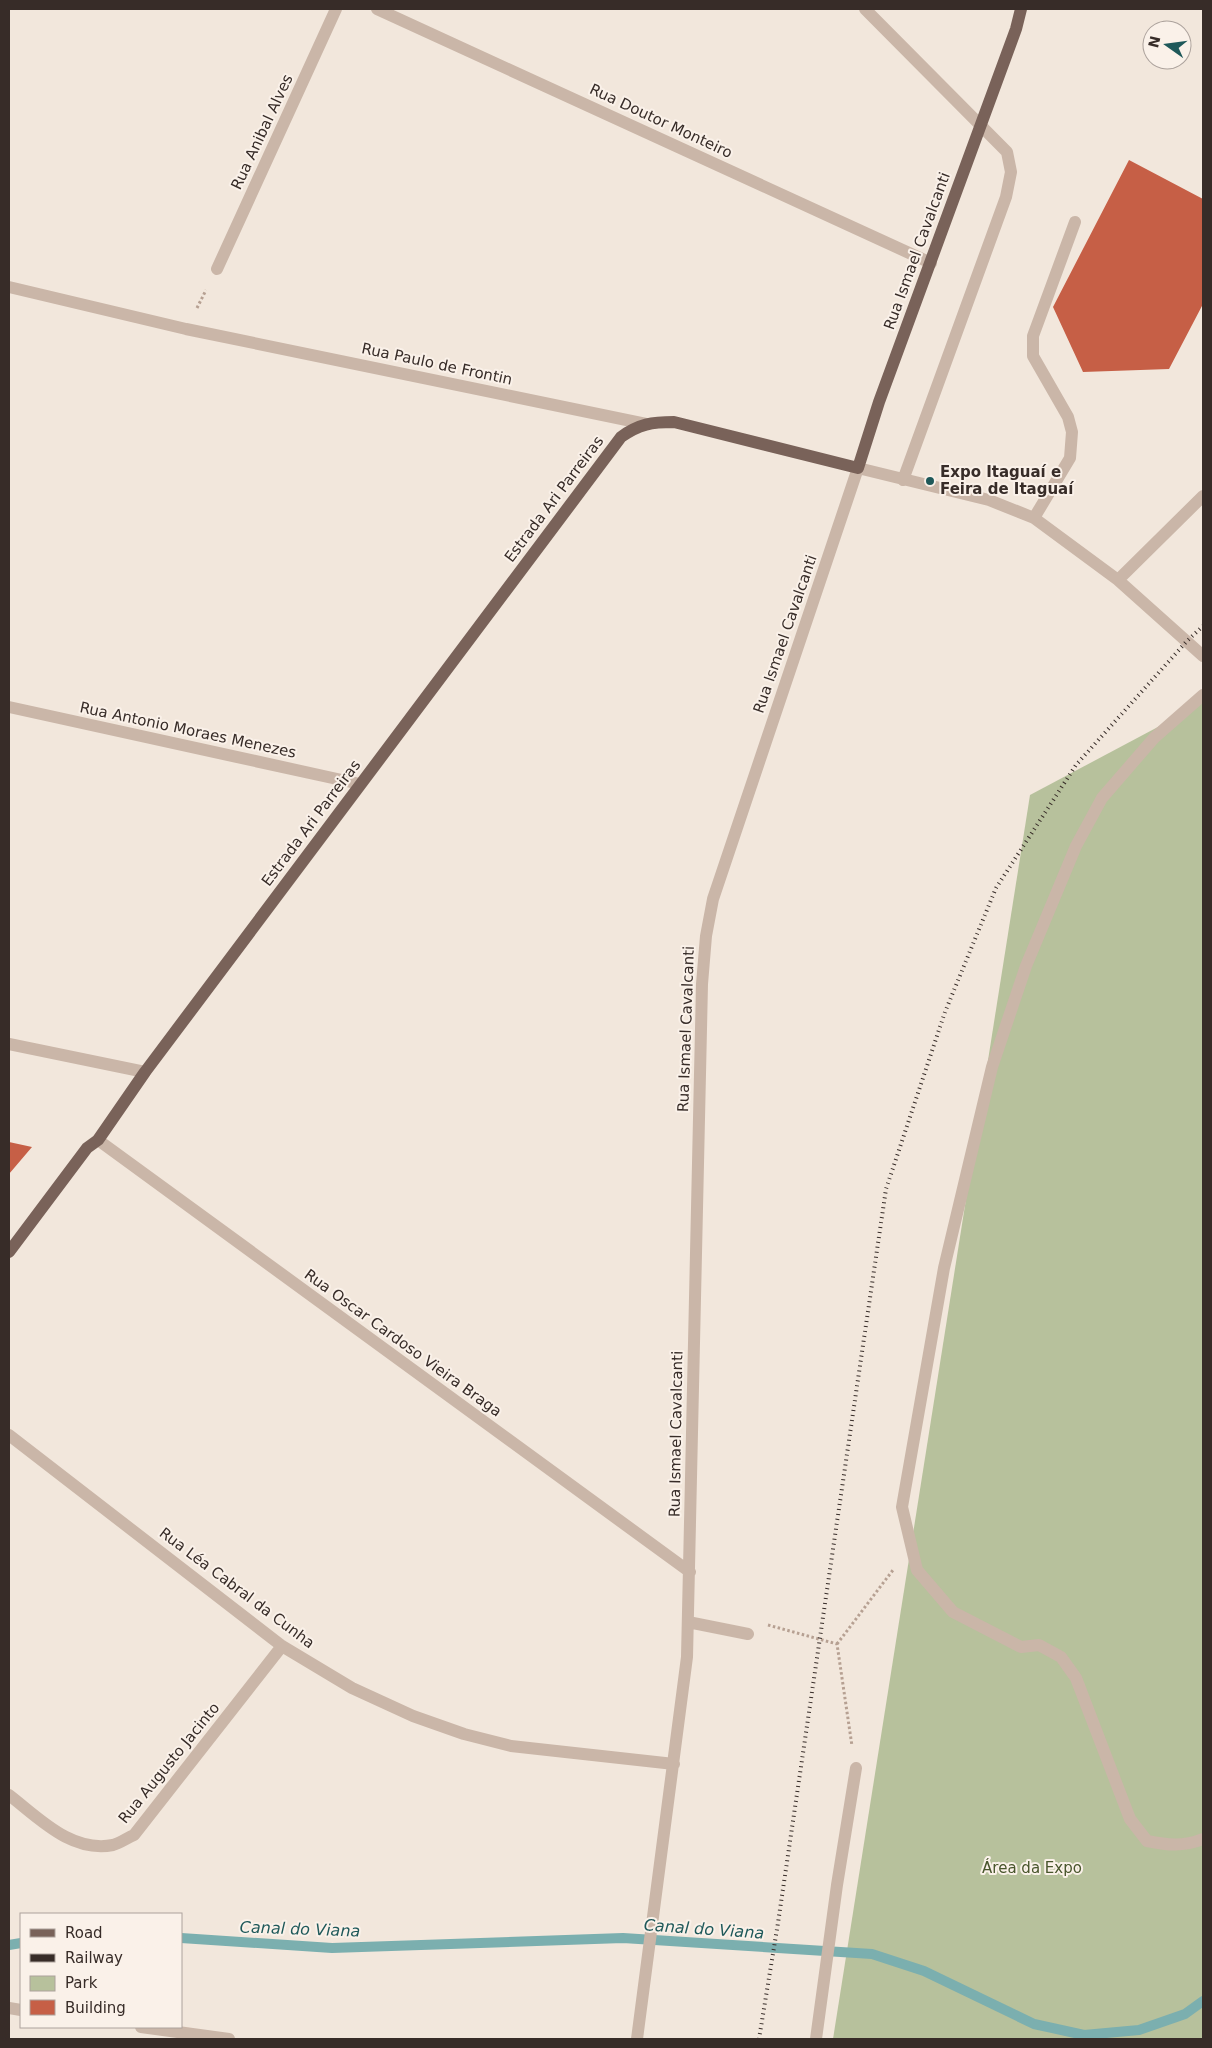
<svg xmlns="http://www.w3.org/2000/svg" width="1212" height="2048" font-family="'DejaVu Sans',sans-serif">
  <style>
    .green { fill: #b7c19c }
    .lines { fill: none; stroke-linecap: round; stroke-linejoin: round }
    .stream { stroke: #7bafaf; stroke-width: 10 }
    .building { fill: #c65f46 }
    .path { stroke: #b6a092; stroke-width: 3; stroke-dasharray: 2.5 2.5; stroke-linecap: butt }
    .minor { stroke: #cab6a8; stroke-width: 12 }
    .major { stroke: #796259; stroke-width: 12 }
    .rail { stroke: #372c28; stroke-width: 4; stroke-dasharray: 1 4; stroke-linecap: butt }
    .poi-dot { fill: #1e5859; stroke: #faf1e9; stroke-width: 2 }
    .labels { text-anchor: middle; dominant-baseline: central; stroke-width: 4; stroke-linejoin: round; paint-order: stroke }
    .street-label { font-size: 15px; fill: #372c28; stroke: #faf1e9 }
    .poi-label { font-size: 15px; font-weight: bold; fill: #372c28; stroke: #faf1e9; text-anchor: start }
    .park-label { font-size: 15px; fill: #48552c; stroke: #faf1e9 }
    .water-label { font-size: 16px; font-style: italic; fill: #1e5859; stroke: #faf1e9 }
  </style>
  <rect width="100%" height="100%" fill="#f2e7dc"/>
  <!-- green -->
  <path class="green" d="M1203 703V2039H833L1030 795Z"/>
  <g class="lines">
    <!-- stream -->
    <path class="stream" d="M181 1938 332 1948 623 1938 872 1954 924 1971 1034 2024 1084 2035 1139 2030 1185 2014 1203 2001
      M9 1945 21 1943"/>
  </g>
  <!-- building -->
  <path class="building" d="M1129 160 1203 199V304L1169 369 1083 372 1053 307Z
    M9 1142 32 1147 9 1174Z"/>
  <g class="lines">
    <!-- path -->
    <path class="path" d="M197 308 206 290
      M768 1625 837 1644 852 1746
      M837 1644 893 1570"/>
    <!-- minor -->
    <path class="minor" d="M377 9 931 263
      M865 9 1007 152 1011 172 1006 197 903 480
      M217 269 336 9
      M9 287 186 329 646 424
      M1034 518 1070 458 1072 432 1068 417 1033 356V336L1075 222
      M1118 580 1203 496
      M1203 695 1154 738 1102 798 1076 846 1026 966 992 1067 944 1268 902 1507 917 1570 953 1612 1021 1647 1039 1645 1061 1657 1076 1678 1130 1819 1147 1841C1167 1845 1183 1847 1203 1839
      M9 707 360 784
      M9 1044 145 1072
      M98 1140 690 1572
      M9 1435 282 1646 352 1688 413 1716 464 1734 511 1746 674 1764
      M688 1622 748 1634
      M9 1795C39 1818 71 1853 113 1845 120 1843 127 1838 134 1835L282 1646
      M9 2008 21 2010
      M141 2027 229 2039
      M637 2039 687 1657 702 984 706 936 713 899 858 468 989 500 1034 518 1118 580 1203 656
      M816 2039 837 1885 856 1768"/>
    <!-- major -->
    <path class="major" d="M9 1252 87 1148 98 1140 145 1072 621 437C639 424 652 422 674 422L858 468 879 402 1016 29 1021 9"/>
    <!-- rail -->
    <path class="rail" d="M759 2039 778 1923 886 1189 945 1012 996 888 1076 765 1187 641 1203 626"/>
  </g>
  <!-- markers -->
  <circle class="poi-dot" cx="930" cy="481" r="5"/>
  <g class="labels">
    <!-- street labels -->
    <g class="street-label">
      <text transform="translate(661 121) rotate(25)">Rua Doutor Monteiro</text>
      <text transform="translate(262 132) rotate(-65)">Rua Anibal Alves</text>
      <text transform="translate(917 251) rotate(-70)">Rua Ismael Cavalcanti</text>
      <text transform="translate(437 364) rotate(12)">Rua Paulo de Frontin</text>
      <text transform="translate(554 499) rotate(-53)">Estrada Ari Parreiras</text>
      <text transform="translate(785 634) rotate(-71)">Rua Ismael Cavalcanti</text>
      <text transform="translate(188 730) rotate(12)">Rua Antonio Moraes Menezes</text>
      <text transform="translate(311 823) rotate(-53)">Estrada Ari Parreiras</text>
      <text transform="translate(686 1029) rotate(-88)">Rua Ismael Cavalcanti</text>
      <text transform="translate(403 1343) rotate(36)">Rua Oscar Cardoso Vieira Braga</text>
      <text transform="translate(676 1434) rotate(-89)">Rua Ismael Cavalcanti</text>
      <text transform="translate(237 1588) rotate(37)">Rua Léa Cabral da Cunha</text>
      <text transform="translate(169 1763) rotate(-51)">Rua Augusto Jacinto</text>
    </g>
    <!-- poi labels -->
    <g class="poi-label">
      <text x="940" y="472">Expo Itaguaí e<tspan x="940" dy="17">Feira de Itaguaí</tspan></text>
    </g>
    <!-- park labels -->
    <g class="park-label">
      <text x="1032" y="1868">Área da Expo</text>
    </g>
    <!-- water labels -->
    <g class="water-label">
      <text transform="translate(300 1929) rotate(2)">Canal do Viana</text>
      <text transform="translate(704 1929) rotate(4)">Canal do Viana</text>
    </g>
  </g>
  <!-- border -->
  <rect width="1212" height="2048" fill="none" stroke="#372c28" stroke-width="20"/>
  <!-- legend -->
  <rect x="20" y="1913" width="162" height="115" fill="#faf1e9" stroke="#aca29c"/>
  <rect x="30" y="1929" width="25" height="8" fill="#796259" stroke="#aca29c"/>
  <text x="65" y="1938" font-size="15" fill="#372c28">Road</text>
  <rect x="30" y="1954" width="25" height="8" fill="#372c28" stroke="#aca29c"/>
  <text x="65" y="1963" font-size="15" fill="#372c28">Railway</text>
  <rect x="30" y="1976" width="25" height="15" fill="#b7c19c" stroke="#aca29c"/>
  <text x="65" y="1988" font-size="15" fill="#372c28">Park</text>
  <rect x="30" y="2000" width="25" height="15" fill="#c65f46" stroke="#aca29c"/>
  <text x="65" y="2013" font-size="15" fill="#372c28">Building</text>
  <!-- north arrow -->
  <g transform="translate(1167 45) rotate(284)"><circle r="24" fill="#faf1e9" stroke="#aca29c"/>
  <path d="M0-4L9 19L0 12L-9 19Z" fill="#1e5859"/>
  <text y="-8" font-size="14" font-weight="bold" text-anchor="middle" fill="#372c28">N</text>
  </g>
</svg>
